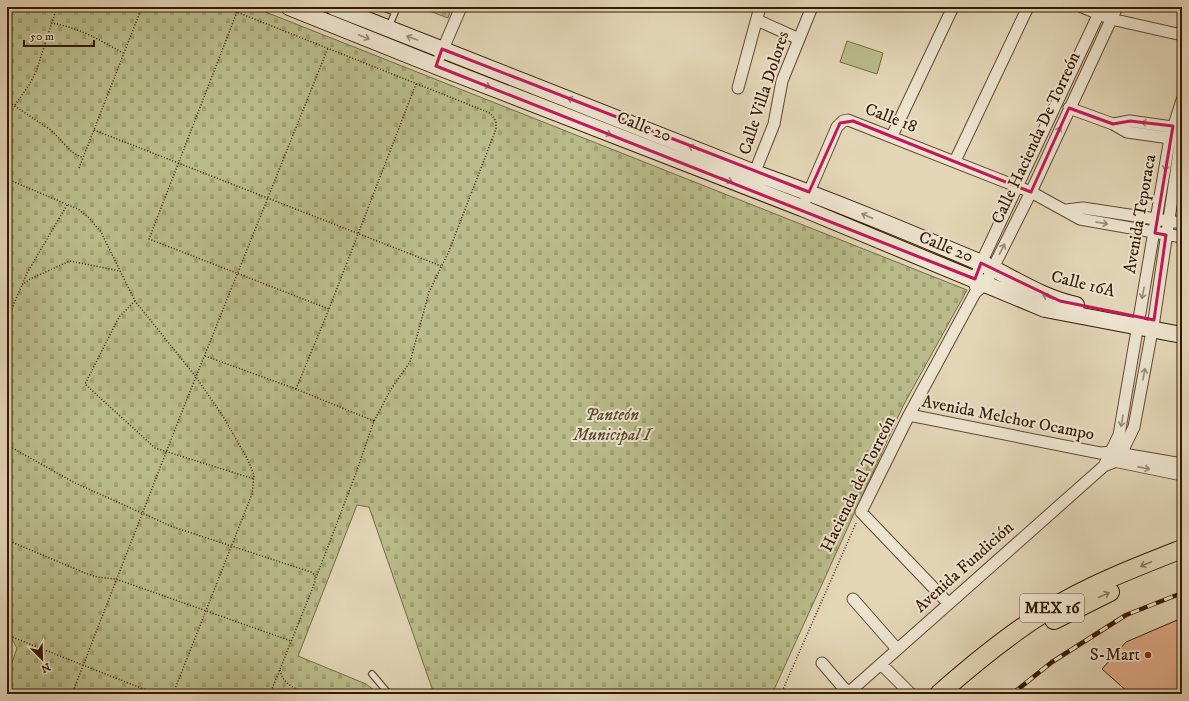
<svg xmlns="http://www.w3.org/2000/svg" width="1189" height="701" font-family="'IM FELL DW Pica',serif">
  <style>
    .cemetery { fill: url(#cemetery-stones); stroke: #776a46 }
    .green { fill: #b9bc8a; stroke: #776a46 }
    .building { fill: #e3ae8c; stroke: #351903 }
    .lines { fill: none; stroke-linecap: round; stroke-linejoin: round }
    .lane-casing { stroke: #604830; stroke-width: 8 }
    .street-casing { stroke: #604830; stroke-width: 13 }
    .secondary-casing { stroke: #351903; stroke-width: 18 }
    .primary-casing { stroke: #351903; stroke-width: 20 }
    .path { stroke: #351903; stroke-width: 1.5; stroke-dasharray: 1 2; stroke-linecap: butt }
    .lane { stroke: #ede4d0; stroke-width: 5.5 }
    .street { stroke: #ede4d0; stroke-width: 11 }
    .secondary { stroke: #ede4d0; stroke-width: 16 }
    .primary { stroke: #e3d6b7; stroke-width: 18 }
    .rail-casing { stroke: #351903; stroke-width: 4.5 }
    .rail { stroke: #ede4d0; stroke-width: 3; stroke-dasharray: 9; stroke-linecap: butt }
    .oneway { stroke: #9a8974 }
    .oneway2 { stroke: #8c785d }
    .marked { fill: none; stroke: #c2185b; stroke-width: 3; stroke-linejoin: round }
    .poi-dot { fill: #8f2418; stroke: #ede4d0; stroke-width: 1.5 }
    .labels { text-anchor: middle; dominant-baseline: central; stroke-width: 4; stroke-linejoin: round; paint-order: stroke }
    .shield { fill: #ede4d0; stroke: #6c5640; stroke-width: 1 }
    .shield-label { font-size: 16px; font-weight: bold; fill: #351903 }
    .street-label { font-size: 17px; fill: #351903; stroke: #ede4d0 }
    .park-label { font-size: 17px; font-style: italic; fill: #5d4a2c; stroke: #ede4d0 }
    .poi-label { font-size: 17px; fill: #351903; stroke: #ede4d0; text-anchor: end }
  </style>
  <defs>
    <pattern id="cemetery-stones" width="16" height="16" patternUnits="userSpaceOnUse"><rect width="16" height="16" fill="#b9bc8a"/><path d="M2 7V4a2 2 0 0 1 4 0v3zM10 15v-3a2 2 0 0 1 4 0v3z" fill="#a0a175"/></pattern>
  </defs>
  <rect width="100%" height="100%" fill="#e3d6b7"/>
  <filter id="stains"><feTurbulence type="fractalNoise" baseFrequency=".005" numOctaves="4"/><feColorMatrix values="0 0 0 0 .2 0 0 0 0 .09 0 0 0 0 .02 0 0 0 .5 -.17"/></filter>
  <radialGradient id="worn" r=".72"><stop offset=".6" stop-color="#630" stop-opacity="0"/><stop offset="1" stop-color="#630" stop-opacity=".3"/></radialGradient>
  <!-- cemetery -->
  <path class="cemetery" d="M7 7H253L967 290 903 406 772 694H434L369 507 357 505 298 656 366 684 379 694H7V677L17 648 9 634 7 633Z
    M419 7H452L448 18Z"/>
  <!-- green -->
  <path class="green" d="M847 41 883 53 877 74 840 62Z"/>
  <!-- building -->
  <path class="building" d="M1182 618V694H1130L1102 669 1126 642Z"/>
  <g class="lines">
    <!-- lane casing -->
    <g class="lane-casing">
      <path id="lane" d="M381 7 395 12 389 27
        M372 674 389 694"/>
    </g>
    <!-- street casing -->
    <g class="street-casing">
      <path id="street" d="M1082 7 1111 19 1182 35
        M757 20 799 39
        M440 56 461 7
        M738 88 760 7
        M1069 108 1113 124 1127 132 1177 139
        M1113 124 1130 121 1179 128
        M892 136 953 7
        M955 161 1028 7
        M752 179 774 124 782 81 812 7
        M806 199 837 127 843 121 848 120 1031 192 1080 219 1182 237
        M1066 210 1083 208 1182 223
        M975 286V279L981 263 1102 7
        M909 415 1100 453 1112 452 1182 464
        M1109 460 1182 475
        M1104 466 1119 435 1170 138 1182 100
        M853 599 897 649
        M948 603 861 512 909 415 975 293 985 284 1031 192 1117 7
        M822 663 848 693
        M881 664 911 694
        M847 694 1104 466 1114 462 1121 454 1134 427 1154 320 1182 132"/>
    </g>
    <!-- secondary casing -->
    <g class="secondary-casing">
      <path id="secondary" d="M289 7 436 66 802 208 1045 309 1182 335
        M334 7 755 173C831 200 905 231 979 262 1013 277 1039 297 1076 305"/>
    </g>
    <!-- primary casing -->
    <g class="primary-casing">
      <path id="primary" d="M1054 620 1110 592
        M939 694C973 664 1008 635 1047 611 1089 585 1136 567 1182 549"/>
    </g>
    <!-- path -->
    <path class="path" d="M224 7 490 113 496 121V129L449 251 429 292 410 362 391 389 374 421 356 473 316 578
      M237 12 149 239 329 309
      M51 23C78 27 100 40 123 53
      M7 101 51 130 72 152 83 158
      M15 105 29 85 36 72 57 7
      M94 130 441 266
      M79 168 142 7
      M7 179 78 209 88 217 101 232 135 301 196 377 224 418 248 460 254 475 252 494 173 694
      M22 285 30 279 70 261 120 271
      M135 301 119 317 85 384 155 448 254 479
      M7 320 27 273 67 205
      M205 356 296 389 374 421
      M296 389 329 309 416 84
      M7 445 75 483 173 527 311 572 315 575V582L270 694
      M7 540 85 573 97 577 116 579 291 641
      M7 635 156 694
      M280 670C283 685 296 689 309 694
      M72 694 181 414 328 48
      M781 694 856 523"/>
    <!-- lane -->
    <use href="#lane" class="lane"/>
    <!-- street -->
    <use href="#street" class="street"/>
    <!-- secondary -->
    <use href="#secondary" class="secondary"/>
    <!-- primary -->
    <use href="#primary" class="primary"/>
    <!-- rail casing -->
    <g class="rail-casing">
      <path id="rail" d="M1012 694 1052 662 1126 615 1182 593"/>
    </g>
    <!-- rail -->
    <use href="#rail" class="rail"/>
  </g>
  <!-- one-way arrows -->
  <defs><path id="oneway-shaft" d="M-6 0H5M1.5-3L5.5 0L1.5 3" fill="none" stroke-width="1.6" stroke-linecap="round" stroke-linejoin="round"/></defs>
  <g class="oneway">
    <use href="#oneway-shaft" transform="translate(364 37) rotate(22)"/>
    <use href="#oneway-shaft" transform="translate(412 38) rotate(-160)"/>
    <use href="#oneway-shaft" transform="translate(485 85) rotate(21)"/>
    <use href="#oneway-shaft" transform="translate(573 100) rotate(-159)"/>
    <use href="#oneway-shaft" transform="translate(1147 123) rotate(-173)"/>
    <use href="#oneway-shaft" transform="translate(1058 132) rotate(-65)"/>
    <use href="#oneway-shaft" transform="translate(606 133) rotate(21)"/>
    <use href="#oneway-shaft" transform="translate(694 148) rotate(-158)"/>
    <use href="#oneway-shaft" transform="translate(1166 165) rotate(100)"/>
    <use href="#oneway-shaft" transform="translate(727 180) rotate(21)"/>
    <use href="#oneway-shaft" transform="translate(867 216) rotate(-157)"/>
    <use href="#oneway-shaft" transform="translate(1102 223) rotate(10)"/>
    <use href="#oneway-shaft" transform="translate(1002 249) rotate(-63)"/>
    <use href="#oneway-shaft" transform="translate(1143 293) rotate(101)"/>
    <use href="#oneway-shaft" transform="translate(1048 297) rotate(-158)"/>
    <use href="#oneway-shaft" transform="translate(1144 374) rotate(-80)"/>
    <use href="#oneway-shaft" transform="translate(1122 421) rotate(100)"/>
    <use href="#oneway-shaft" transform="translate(1144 468) rotate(11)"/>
  </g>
  <g class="oneway2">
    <use href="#oneway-shaft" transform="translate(1146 564) rotate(157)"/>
    <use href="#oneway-shaft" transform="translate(1104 595) rotate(-25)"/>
  </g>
  <!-- marked area -->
  <path class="marked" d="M442 49 809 192 840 123 853 121 1031 192 1069 108 1113 124 1130 121 1173 126 1155 233 1166 235 1154 320 1060 301 981 263 975 279 436 66Z"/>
  <!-- markers -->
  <circle class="poi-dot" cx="1148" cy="655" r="4"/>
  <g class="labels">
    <!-- shield labels -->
    <rect class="shield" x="1020" y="594" width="64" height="28" rx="3"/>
    <g class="shield-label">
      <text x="1052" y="608">MEX 16</text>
    </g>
    <!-- street labels -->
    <g class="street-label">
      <text transform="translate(764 93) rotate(-72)">Calle Villa Dolores</text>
      <text transform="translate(891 118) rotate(21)">Calle 18</text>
      <text transform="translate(644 127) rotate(21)">Calle 20</text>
      <text transform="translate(1036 138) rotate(-65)">Calle Hacienda De Torreón</text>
      <text transform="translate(1140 214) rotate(-80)">Avenida Teporaca</text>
      <text transform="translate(946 247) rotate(22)">Calle 20</text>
      <text transform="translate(1083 284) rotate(14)">Calle 16A</text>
      <text transform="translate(1008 418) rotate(11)">Avenida Melchor Ocampo</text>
      <text transform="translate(858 484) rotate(-64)">Hacienda del Torreón</text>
      <text transform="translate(964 567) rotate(-42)">Avenida Fundición</text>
    </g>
    <!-- park labels -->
    <g class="park-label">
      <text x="612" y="415">Panteón<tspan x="612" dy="20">Municipal I</tspan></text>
    </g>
    <!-- poi labels -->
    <g class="poi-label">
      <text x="1140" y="655">S-Mart</text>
    </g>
  </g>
  <!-- margin -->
  <rect width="1189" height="701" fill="none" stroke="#e3d6b7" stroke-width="24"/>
  <rect x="8" y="8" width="1173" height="685" fill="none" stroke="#351903" stroke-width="2"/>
  <rect x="12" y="12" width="1165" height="677" fill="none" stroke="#351903"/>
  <!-- north arrow -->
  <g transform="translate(42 659) rotate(157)" stroke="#ede4d0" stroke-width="3" paint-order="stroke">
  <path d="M0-3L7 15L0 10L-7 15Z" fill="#351903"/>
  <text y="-6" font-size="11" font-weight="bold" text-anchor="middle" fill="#351903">N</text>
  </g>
  <!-- scale -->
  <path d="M24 40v6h70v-6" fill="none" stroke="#351903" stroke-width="2"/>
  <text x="30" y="40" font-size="12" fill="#351903" stroke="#ede4d0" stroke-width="3" paint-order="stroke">50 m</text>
  <rect width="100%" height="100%" filter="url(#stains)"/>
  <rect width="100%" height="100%" fill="url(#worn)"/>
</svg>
